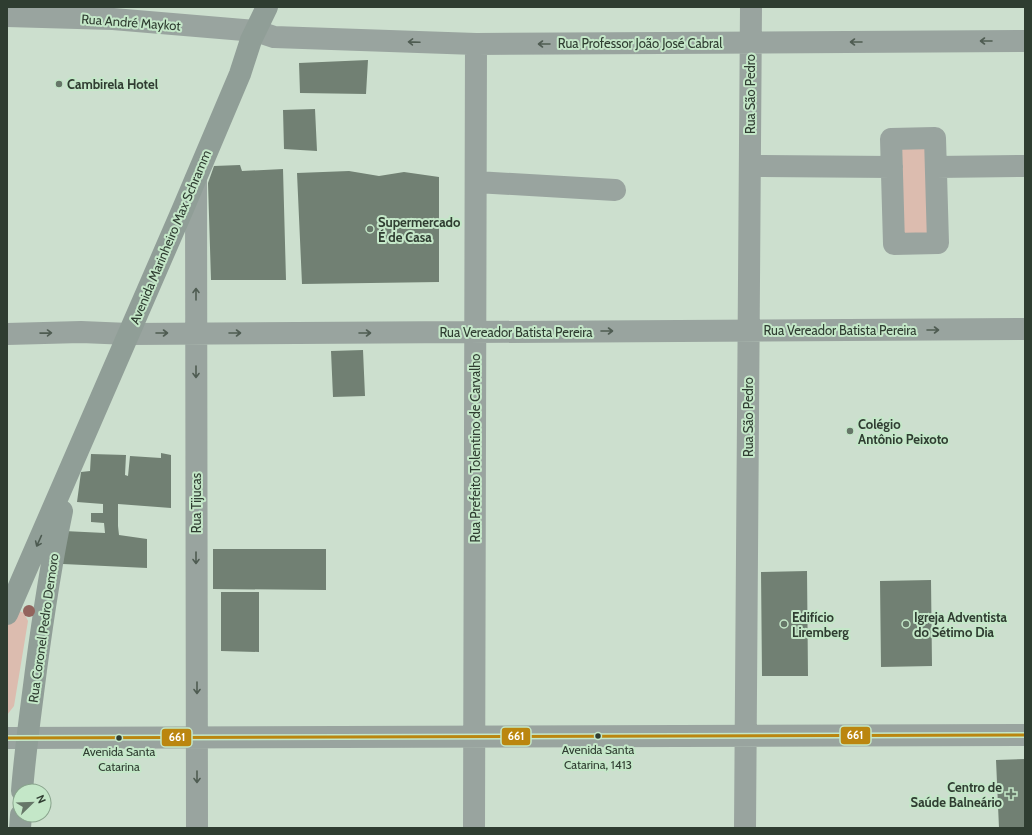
<svg xmlns="http://www.w3.org/2000/svg" width="1032" height="835" font-family="Cabin,sans-serif">
  <style>
    .green { fill: #dcbcaf }
    .building { fill: #718073 }
    .lines { fill: none; stroke-linecap: round; stroke-linejoin: round }
    .minor { stroke: #99a49f; stroke-width: 22 }
    .major { stroke: #909e97; stroke-width: 22 }
    .bus-1-casing { stroke: #c4e7c8; stroke-width: 6 }
    .bus-1 { stroke: #bb860f; stroke-width: 3 }
    .tree { fill: #93645d }
    .oneway { stroke: #4f5c52 }
    .oneway2 { stroke: #4c5a50 }
    .poi-dot { fill: #667668; stroke: #c4e7c8; stroke-width: 1.5 }
    .bus-dot { fill: #2f3d31; stroke: #c4e7c8; stroke-width: 1.5 }
    .labels { text-anchor: middle; dominant-baseline: central; stroke-width: 4; stroke-linejoin: round; paint-order: stroke }
    .bus-label { font-size: 12px; fill: #2f3d31; stroke: #c4e7c8 }
    .street-label { font-size: 13px; fill: #2f3d31; stroke: #c4e7c8 }
    .poi-label { font-size: 13px; font-weight: bold; fill: #2f3d31; stroke: #c4e7c8; text-anchor: start }
    .line-badge { stroke: #c4e7c8; stroke-width: 1.5 }
    .badge-label { font-size: 11px; text-anchor: middle; font-weight: bold; fill: #fff }
  </style>
  <rect width="100%" height="100%" fill="#ccdfce"/>
  <!-- green -->
  <path class="green" d="M931 142 933 238 898 239 896 143Z
    M17 610 24 613 28 621 14 706 7 715V623Z"/>
  <!-- building -->
  <path class="building" d="M368 60 366 94 300 93 299 63Z
    M315 109 317 151 284 149 283 110Z
    M240 165 242 171 283 169 286 280H211L208 183 214 166Z
    M349 171 379 176 404 172 439 177V282L302 284 297 173Z
    M363 350 365 396 333 397 331 351Z
    M161 453 171 455V508L118 504V526L119 535 147 539V568L63 564 64 531 105 533 104 523 91 522V513H103V504L77 502 81 472 90 471 91 454 126 455 125 475 128 476 130 456 161 458Z
    M213 549H326V590L213 589Z
    M807 571 808 676H762L761 572Z
    M931 580 932 666 881 667 880 581Z
    M221 592H259V652L221 651Z
    M1025 759V828H999L996 760Z"/>
  <g class="lines">
    <!-- minor -->
    <path class="minor" d="M7 16 113 19 256 31 274 37 476 44 1025 41
      M935 138 938 243 894 244 891 139Z
      M750 166 892 167
      M936 167 1025 166
      M196 179 197 828
      M476 182 615 190
      M7 334 81 332 129 334 1025 329
      M7 738 1025 735
      M474 828 476 44
      M745 828 751 7"/>
    <!-- major -->
    <path class="major" d="M7 614 182 211 240 74 251 40 267 7
      M22 791C25 751 31 710 36 670 43 617 51 564 62 511
      M20 828 21 815"/>
    <!-- bus-1 casing -->
    <g class="bus-1-casing">
      <path id="bus-1" d="M7 738 1025 735"/>
    </g>
    <!-- bus-1 -->
    <use href="#bus-1" class="bus-1"/>
  </g>
  <!-- trees -->
  <circle class="tree" cx="29" cy="611" r="6"/>
  <!-- one-way arrows -->
  <defs><path id="oneway-shaft" d="M-6 0H5M1.5-3L5.5 0L1.5 3" fill="none" stroke-width="1.6" stroke-linecap="round" stroke-linejoin="round"/></defs>
  <g class="oneway">
    <use href="#oneway-shaft" transform="translate(986 41) rotate(180)"/>
    <use href="#oneway-shaft" transform="translate(414 42) rotate(-178)"/>
    <use href="#oneway-shaft" transform="translate(856 42) rotate(180)"/>
    <use href="#oneway-shaft" transform="translate(544 44) rotate(180)"/>
    <use href="#oneway-shaft" transform="translate(196 294) rotate(-90)"/>
    <use href="#oneway-shaft" transform="translate(933 330)"/>
    <use href="#oneway-shaft" transform="translate(607 331)"/>
    <use href="#oneway-shaft" transform="translate(46 333) rotate(-1)"/>
    <use href="#oneway-shaft" transform="translate(162 333)"/>
    <use href="#oneway-shaft" transform="translate(235 333)"/>
    <use href="#oneway-shaft" transform="translate(365 333)"/>
    <use href="#oneway-shaft" transform="translate(196 372) rotate(90)"/>
    <use href="#oneway-shaft" transform="translate(196 558) rotate(90)"/>
    <use href="#oneway-shaft" transform="translate(197 688) rotate(90)"/>
    <use href="#oneway-shaft" transform="translate(197 777) rotate(90)"/>
  </g>
  <use class="oneway2" href="#oneway-shaft" transform="translate(39 541) rotate(114)"/>
  <!-- markers -->
  <g class="poi-dot">
    <circle cx="59" cy="84" r="4"/>
    <circle cx="370" cy="229" r="4"/>
    <circle cx="850" cy="431" r="4"/>
    <circle cx="784" cy="624" r="4"/>
    <circle cx="906" cy="624" r="4"/>
    <path d="M1009 788h4v4h4v4h-4v4h-4v-4h-4v-4h4z"/>
  </g>
  <g class="bus-dot">
    <circle cx="598" cy="736" r="3.5"/>
    <circle cx="119" cy="738" r="3.5"/>
  </g>
  <g class="labels">
    <!-- bus labels -->
    <g class="bus-label">
      <text x="598" y="749">Avenida Santa<tspan x="598" dy="15">Catarina, 1413</tspan></text>
      <text x="119" y="751">Avenida Santa<tspan x="119" dy="15">Catarina</tspan></text>
    </g>
    <!-- street labels -->
    <g class="street-label">
      <text transform="translate(131 22) rotate(4)">Rua André Maykot</text>
      <text x="640" y="43">Rua Professor João José Cabral</text>
      <text transform="translate(750 94) rotate(-90)">Rua São Pedro</text>
      <text transform="translate(170 237) rotate(-67)">Avenida Marinheiro Max Schramm</text>
      <text x="840" y="330">Rua Vereador Batista Pereira</text>
      <text x="516" y="332">Rua Vereador Batista Pereira</text>
      <text transform="translate(748 417) rotate(-90)">Rua São Pedro</text>
      <text transform="translate(475 448) rotate(-90)">Rua Prefeito Tolentino de Carvalho</text>
      <text transform="translate(196 503) rotate(-90)">Rua Tijucas</text>
      <text transform="translate(43 628) rotate(-82)">Rua Coronel Pedro Demoro</text>
    </g>
    <!-- poi labels -->
    <g class="poi-label">
      <text x="67" y="84">Cambirela Hotel</text>
      <text x="378" y="222">Supermercado<tspan x="378" dy="15">É de Casa</tspan></text>
      <text x="858" y="424">Colégio<tspan x="858" dy="15">Antônio Peixoto</tspan></text>
      <text x="792" y="617">Edifício<tspan x="792" dy="15">Liremberg</tspan></text>
      <text x="914" y="617">Igreja Adventista<tspan x="914" dy="15">do Sétimo Dia</tspan></text>
      <text x="1002" y="787" text-anchor="end">Centro de<tspan x="1002" dy="15">Saúde Balneário</tspan></text>
    </g>
  </g>
  <g class="line-badge">
    <rect x="840" y="726" width="31" height="19" rx="4" fill="#bb860f"/>
    <rect x="501" y="727" width="30" height="19" rx="4" fill="#bb860f"/>
    <rect x="161" y="728" width="31" height="19" rx="4" fill="#bb860f"/>
  </g>
  <g class="badge-label">
    <text x="855" y="739">661</text>
    <text x="516" y="740">661</text>
    <text x="177" y="741">661</text>
  </g>
  <!-- border -->
  <rect width="1032" height="835" fill="none" stroke="#2f3d31" stroke-width="16"/>
  <!-- north arrow -->
  <g transform="translate(32 803) rotate(67)"><circle r="19" fill="#c4e7c8" stroke="#88a38c"/>
  <path d="M0-3L7 15L0 10L-7 15Z" fill="#667668"/>
  <text y="-6" font-size="11" font-weight="bold" text-anchor="middle" fill="#2f3d31">N</text>
  </g>
</svg>
